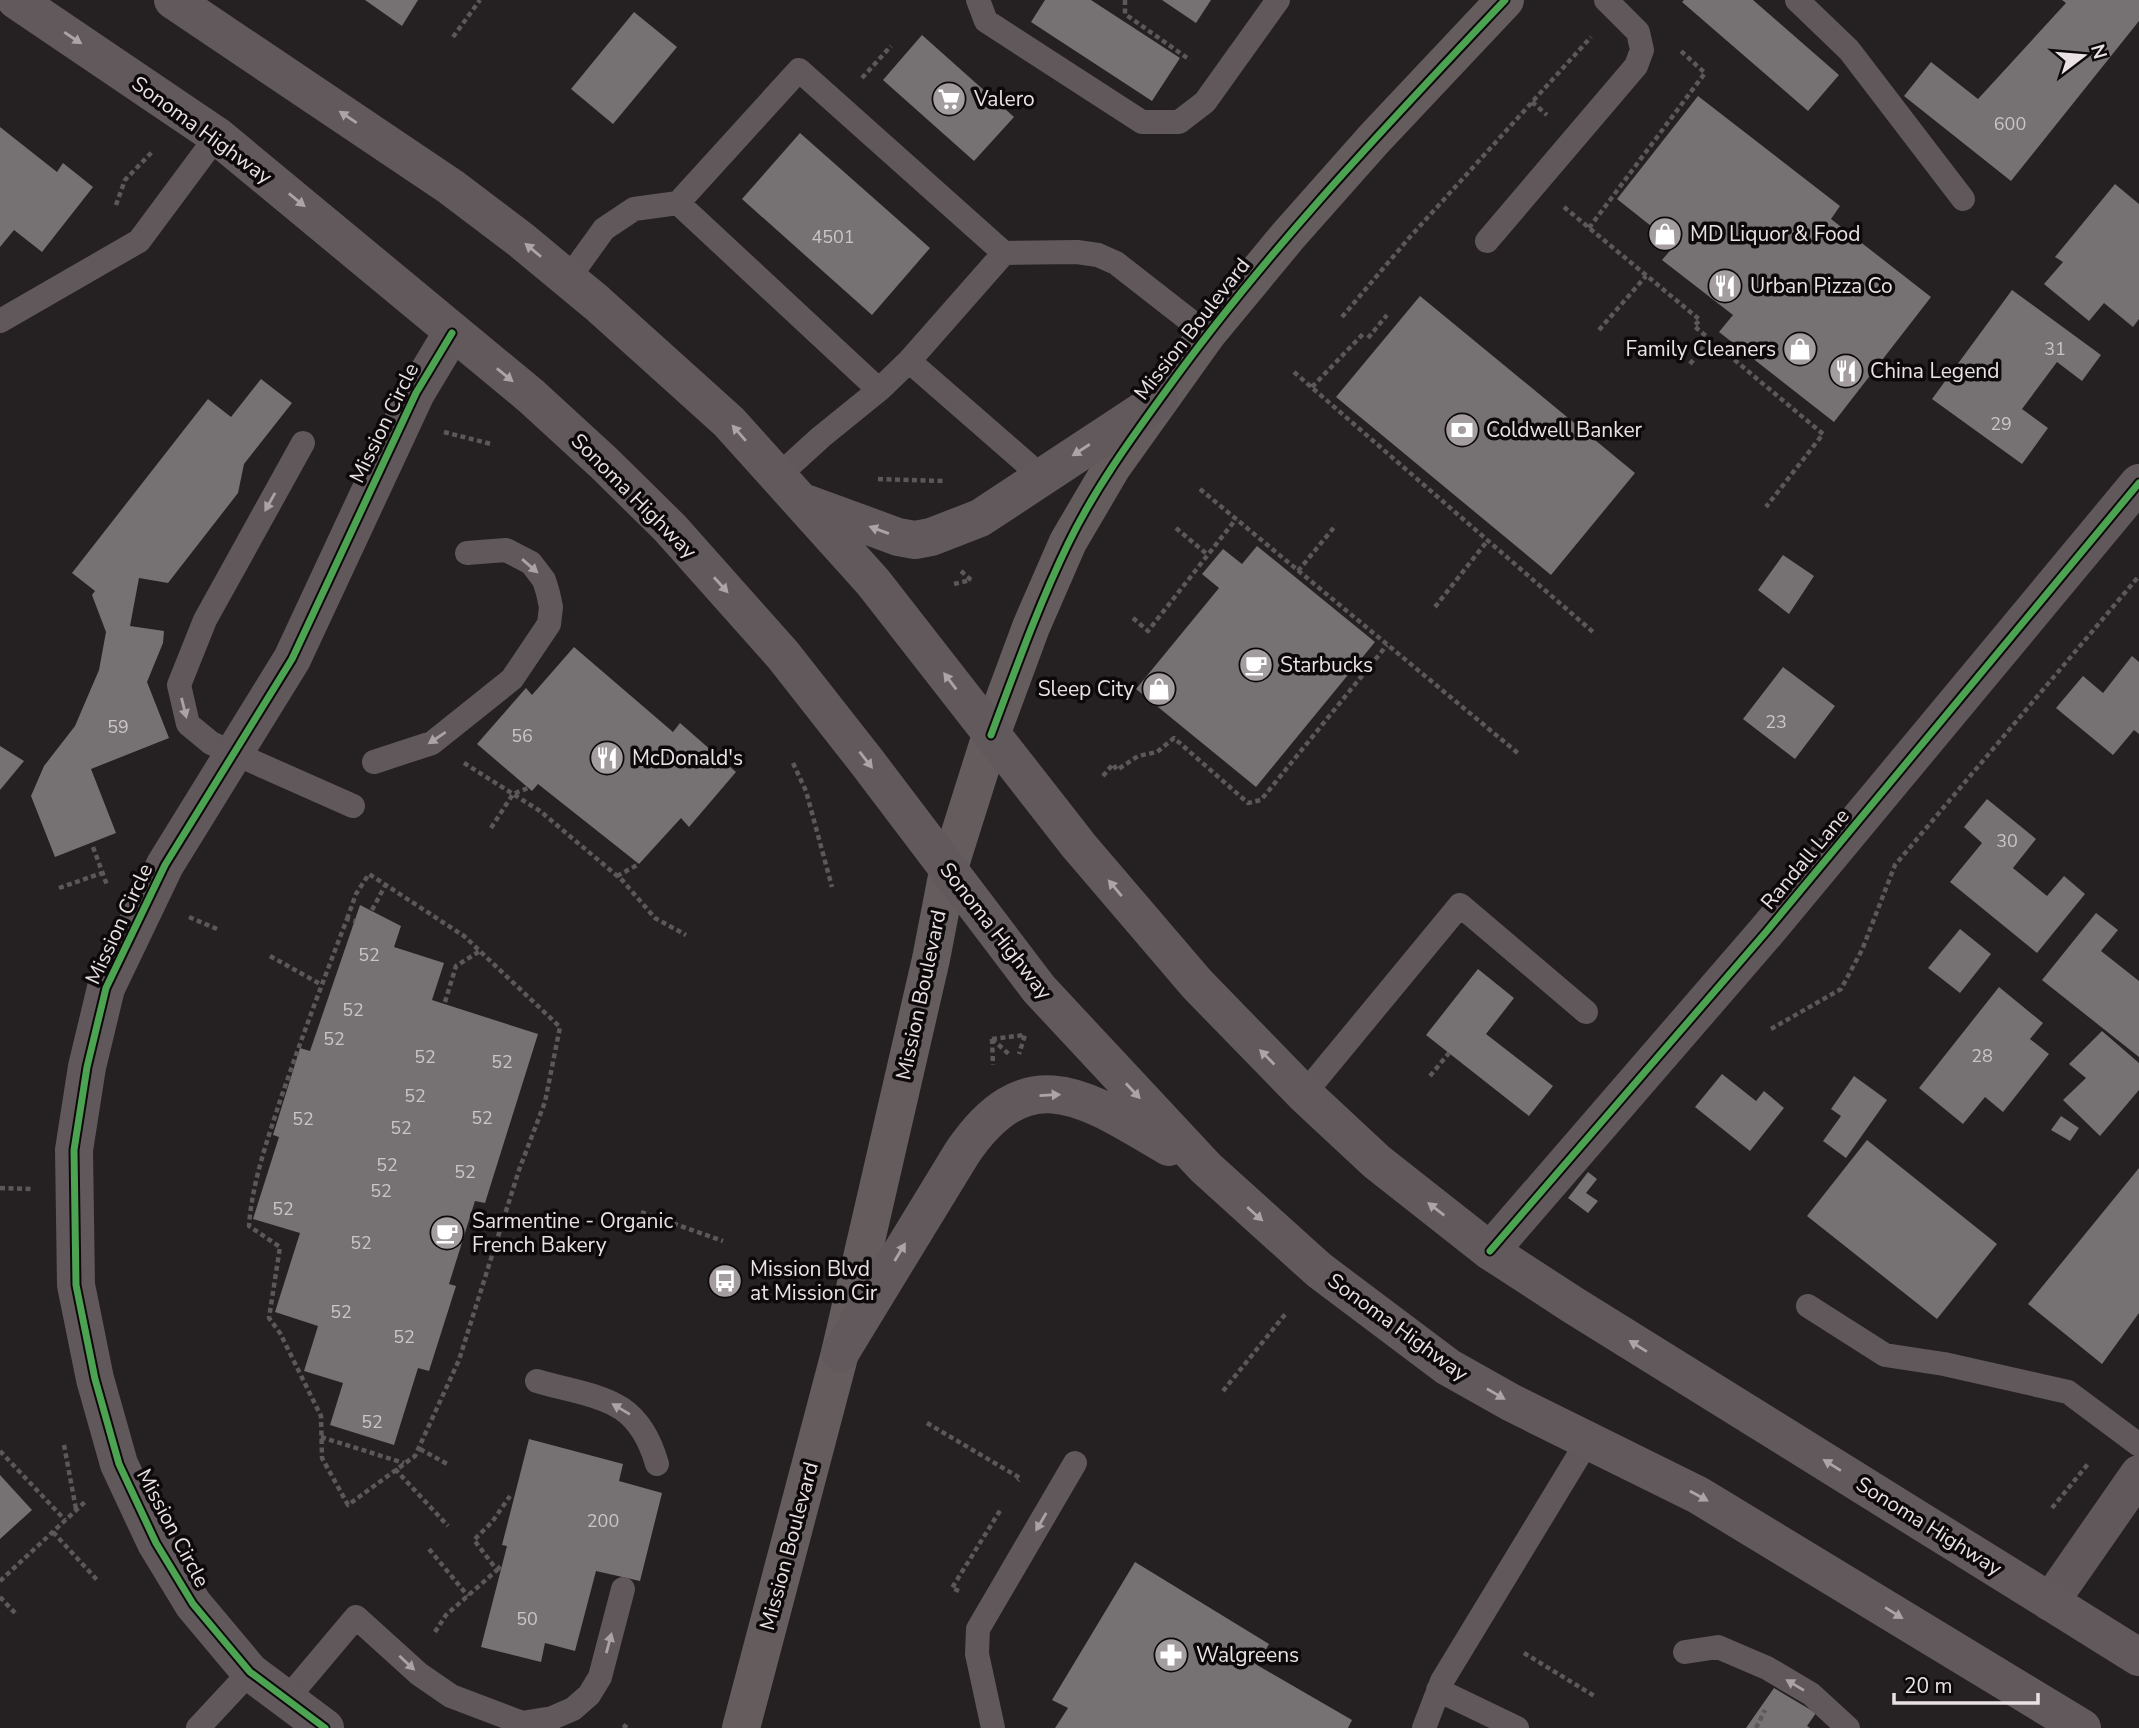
<svg xmlns="http://www.w3.org/2000/svg" width="2139" height="1728" font-family="'Nunito Sans',sans-serif">
  <style>
    .building { fill: #767172 }
    .lines { fill: none; stroke-linecap: round; stroke-linejoin: round }
    .path { stroke: #5c5758; stroke-width: 4.5; stroke-dasharray: 5 3.5; stroke-linecap: butt }
    .service { stroke: #60585b; stroke-width: 24 }
    .minor { stroke: #60585b; stroke-width: 38 }
    .secondary { stroke: #645c5d; stroke-width: 38 }
    .primary { stroke: #62595c; stroke-width: 38 }
    .cycleway-casing { stroke: #0d090a; stroke-width: 11 }
    .cycleway { stroke: #4ca352; stroke-width: 7 }
    .oneway { fill: #aca4a6 }
    .oneway2 { fill: #aba3a6 }
    .labels { text-anchor: middle; dominant-baseline: central; stroke-width: 7; stroke-linejoin: round; paint-order: stroke }
    .number-label { font-size: 18px; fill: #ccc5c7 }
    .poi-label { font-size: 21px; fill: #e9e1e3; stroke: #0d090a; text-anchor: start }
    .street-label { font-size: 21px; fill: #e9e1e3; stroke: #0d090a }
  </style>
  <rect width="100%" height="100%" fill="#252021"/>
  <!-- building -->
  <path class="building" d="M365 0H418L402 26Z
    M1045 0H1091L1180 58 1152 101 1031 22Z
    M1162 0H1211L1196 23Z
    M1684 0H1753L1839 75 1808 111 1682 2Z
    M2062 0H2139V21L2011 181 1904 96 1931 62 1978 99 2066 3Z
    M634 12 677 47 613 124 571 89Z
    M922 35 1014 117 974 161 883 80Z
    M1698 96 1840 206 1831 219 1931 297 1834 422 1719 332 1733 315 1662 260 1675 245 1617 199Z
    M0 127 57 172 63 163 93 187 42 252 14 230 0 247Z
    M800 133 930 248 872 315 742 199Z
    M2115 184 2139 204V319L2133 327 2104 303 2089 321 2044 284 2063 262 2055 257Z
    M2012 290 2101 355 2082 381 2057 362 2022 409 2048 428 2022 464 1932 399Z
    M1420 296 1635 473 1551 575 1336 397Z
    M261 379 292 403 244 464 238 493 168 583 139 578 130 626 164 631 163 643 147 682 169 738 91 769 116 833 55 857 31 796 44 766 75 726 99 670 106 632 92 595 95 591 72 573 208 399 231 417Z
    M1257 546 1375 642 1256 787 1136 689 1219 588 1202 574 1223 549 1242 564Z
    M1783 555 1814 576 1789 614 1758 590Z
    M574 647 673 732 680 723 736 772 689 827 681 818 639 864 538 784 532 791 477 744 526 688 532 695Z
    M2132 656 2139 662V734L2134 730 2113 755 2056 708 2083 676 2103 693Z
    M1783 667 1835 706 1795 759 1743 719Z
    M0 746 24 761 0 790Z
    M1987 799 2036 839 2013 868 2047 896 2064 876 2085 894 2037 953 1950 882 1982 843 1964 827Z
    M360 905 401 926 394 947 444 963 432 1000 538 1034 485 1203 475 1201 449 1284 456 1286 429 1371 418 1368 394 1445 330 1425 343 1383 304 1371 318 1326 275 1312 300 1233 253 1219 279 1137 273 1135 300 1048 310 1051Z
    M2096 913 2118 930 2101 951 2139 981V1057L2042 980Z
    M1960 929 1991 954 1960 993 1928 968Z
    M1478 969 1514 998 1486 1034 1553 1086 1529 1116 1426 1035Z
    M1999 987 2043 1023 2030 1039 2049 1054 2003 1112 1985 1097 1963 1124 1919 1088Z
    M2102 1031 2139 1063V1090L2100 1136 2063 1100 2086 1078 2069 1064Z
    M1722 1074 1756 1101 1764 1091 1784 1108 1750 1151 1695 1107Z
    M1854 1076 1887 1100 1846 1158 1823 1141 1841 1116 1831 1109Z
    M2061 1116 2079 1128 2070 1141 2051 1130Z
    M1867 1140 1997 1244 1937 1319 1807 1216Z
    M2139 1168V1313L2102 1364 2028 1304Z
    M1588 1172 1597 1179 1586 1193 1598 1201 1588 1213 1568 1198Z
    M529 1439 623 1464 619 1481 662 1493 640 1581 596 1571 575 1651 545 1643 541 1662 481 1647 507 1546 502 1545Z
    M0 1475 32 1510 0 1539Z
    M1135 1562 1269 1644 1257 1665 1352 1720 1348 1728H1055L1068 1708 1052 1700Z
    M1774 1688 1816 1713 1807 1726 1810 1728H1746Z"/>
  <g class="lines">
    <!-- path -->
    <path class="path" d="M1125 0V14L1190 60
      M453 37 480 0
      M862 78 891 46
      M1532 102 1547 115
      M116 205 125 180 152 152
      M1564 207 1700 320 1694 326 1823 434 1766 507
      M1589 228 1705 73 1681 51
      M1342 317 1409 238 1591 37
      M1599 330 1646 276
      M1368 338 1387 315
      M1690 364 1710 339
      M1294 372 1593 632
      M1312 387 1363 334
      M444 432 491 444
      M878 479 946 481
      M1200 489 1519 754
      M1176 528 1208 555
      M961 571 971 580
      M1298 571 1336 525
      M954 584 971 580
      M1435 607 1488 540
      M1133 618 1148 631 1236 519
      M464 763 540 811 622 880 655 918 686 935
      M793 763 806 791 832 887
      M1103 776 1113 764 1117 770 1138 756 1157 752 1174 738 1248 803 1261 800 1387 645
      M491 828 513 794 528 788
      M93 847 107 885
      M617 876 639 864
      M59 888 102 873
      M372 910 386 884
      M189 917 217 929
      M347 919 356 894 369 874 464 936 560 1027 545 1102 519 1170 459 1360 415 1456 348 1505 322 1458 321 1416 280 1333 269 1318 280 1247 249 1226C252 1183 267 1141 280 1101 301 1039 324 979 347 919L355 921
      M270 956 322 985
      M445 1002 456 966 480 951
      M1771 1029 1841 989 1862 950 1895 865 2139 576
      M992 1039 1025 1035 1019 1054
      M992 1039 993 1065
      M992 1039 1011 1056
      M1430 1076 1449 1053
      M0 1188 31 1189
      M641 1212 723 1241
      M1223 1391 1287 1312
      M927 1423 1020 1478 1018 1481
      M321 1437 404 1463
      M64 1445 76 1509
      M420 1449 449 1465
      M0 1451 65 1520
      M395 1469 448 1526
      M2052 1508 2088 1464
      M53 1532 98 1581
      M429 1549 468 1596
      M497 1570 502 1565
      M0 1581 87 1500
      M959 1591 952 1588 1001 1509
      M0 1597 15 1613
      M435 1632 446 1615 497 1570 474 1540 492 1522 510 1496
      M1524 1653 1596 1697
      M623 1725 628 1728
      M1756 1728 1765 1710"/>
    <!-- service -->
    <path class="service" d="M978 0 986 21 1142 122H1179L1205 102 1278 0
      M1797 0 1849 50 1963 199
      M678 203 879 390
      M1487 241 1636 66 1642 50 1638 32 1606 0
      M568 279 604 229 634 209 678 203 799 70 1004 253 1077 252 1098 255 1116 263 1207 334
      M0 321 139 241 217 136
      M909 361 1041 476
      M303 443 205 620 179 685 188 724 211 743 353 806
      M777 477 821 437 879 390 909 361 1004 253
      M374 762 432 743 512 679 549 624 551 607 548 593 544 580 531 563 506 550 467 553
      M1304 1094 1460 905 1586 1012
      M1808 1306 1885 1355 1944 1364 2068 1392 2139 1445
      M537 1381C598 1399 637 1395 657 1464
      M1685 1652 1718 1647 1767 1668 1811 1694 1848 1728
      M1438 1690 1517 1728
      M286 1700 356 1617 419 1674 451 1696 522 1723 552 1718 573 1709 589 1695 600 1677 623 1589
      M198 1728 250 1672
      M993 1728 977 1654 978 1629 1075 1463
      M1424 1728 1442 1681 1587 1442"/>
    <!-- minor -->
    <path class="minor" d="M1490 1251 1766 932 2139 483
      M2050 1602 2139 1474
      M325 1728 250 1672 193 1604 156 1543 119 1464 95 1379 76 1285 74 1150 87 1067 106 988 165 865 292 659 416 393 452 333"/>
    <!-- secondary -->
    <path class="secondary" d="M741 1728 840 1353 931 959 948 871 991 735 1031 627 1068 542 1112 467 1207 334 1288 236 1374 139 1505 0"/>
    <!-- primary -->
    <path class="primary" d="M16 0 217 136 531 396 604 463 670 528 783 655 867 762 1039 989 1206 1168 1319 1270 1448 1367 1512 1403 1698 1495 2082 1728
      M173 0 451 187 521 240 597 303 729 422 873 582 1079 846 1197 984 1304 1094 1377 1162 1490 1251 1573 1305 2139 1657
      M808 504 898 537 915 540 931 537 980 518 1159 400
      M840 1353 962 1153C1029 1054 1088 1100 1169 1147"/>
    <!-- cycleway casing -->
    <g class="cycleway-casing">
      <path id="cycleway" d="M991 735C1015 671 1038 606 1068 544 1094 490 1130 440 1165 392 1266 251 1386 126 1505 0
        M1490 1251 1766 932 2139 483
        M325 1728 250 1672 193 1604 156 1543 119 1464 95 1379 76 1285 74 1150 87 1067 106 988 165 865 292 659 416 393 452 333"/>
    </g>
    <!-- cycleway -->
    <use href="#cycleway" class="cycleway"/>
  </g>
  <!-- one-way arrows -->
  <defs><path id="oneway-solid" d="M-6-.8H1V-3.2L6.5 0L1 3.2V.8H-6Z" transform="scale(1.75)"/></defs>
  <g class="oneway">
    <use href="#oneway-solid" transform="translate(73 38) rotate(34)"/>
    <use href="#oneway-solid" transform="translate(348 117) rotate(-146)"/>
    <use href="#oneway-solid" transform="translate(297 200) rotate(39)"/>
    <use href="#oneway-solid" transform="translate(533 250) rotate(-140)"/>
    <use href="#oneway-solid" transform="translate(505 375) rotate(39)"/>
    <use href="#oneway-solid" transform="translate(739 433) rotate(-131)"/>
    <use href="#oneway-solid" transform="translate(1081 450) rotate(147)"/>
    <use href="#oneway-solid" transform="translate(879 530) rotate(-160)"/>
    <use href="#oneway-solid" transform="translate(721 585) rotate(48)"/>
    <use href="#oneway-solid" transform="translate(950 681) rotate(-127)"/>
    <use href="#oneway-solid" transform="translate(866 760) rotate(52)"/>
    <use href="#oneway-solid" transform="translate(1115 888) rotate(-130)"/>
    <use href="#oneway-solid" transform="translate(1267 1057) rotate(-135)"/>
    <use href="#oneway-solid" transform="translate(1133 1091) rotate(47)"/>
    <use href="#oneway-solid" transform="translate(1050 1095) rotate(-3)"/>
    <use href="#oneway-solid" transform="translate(1436 1209) rotate(-142)"/>
    <use href="#oneway-solid" transform="translate(1255 1214) rotate(42)"/>
    <use href="#oneway-solid" transform="translate(900 1252) rotate(-59)"/>
    <use href="#oneway-solid" transform="translate(1638 1346) rotate(-148)"/>
    <use href="#oneway-solid" transform="translate(1496 1394) rotate(30)"/>
    <use href="#oneway-solid" transform="translate(1832 1465) rotate(-148)"/>
    <use href="#oneway-solid" transform="translate(1699 1496) rotate(29)"/>
    <use href="#oneway-solid" transform="translate(1894 1613) rotate(32)"/>
  </g>
  <g class="oneway2">
    <use href="#oneway-solid" transform="translate(270 502) rotate(119)"/>
    <use href="#oneway-solid" transform="translate(530 566) rotate(41)"/>
    <use href="#oneway-solid" transform="translate(184 708) rotate(76)"/>
    <use href="#oneway-solid" transform="translate(437 738) rotate(146)"/>
    <use href="#oneway-solid" transform="translate(621 1409) rotate(-149)"/>
    <use href="#oneway-solid" transform="translate(1041 1522) rotate(120)"/>
    <use href="#oneway-solid" transform="translate(609 1643) rotate(-75)"/>
    <use href="#oneway-solid" transform="translate(407 1663) rotate(43)"/>
    <use href="#oneway-solid" transform="translate(1795 1685) rotate(-149)"/>
  </g>
  <!-- icons -->
  <defs>
    <g id="supermarket-disc" transform="scale(1.75)"><circle r="9.5" fill="#a49d9f" stroke="#0d090a"/><path d="M-6-5.5h2.5l.6 2H6L4.5 2H-2.5L-4.4-4H-6ZM-1.5 3.2a1.3 1.3 0 1 0 .1 0ZM3 3.2a1.3 1.3 0 1 0 .1 0Z" fill="#fff"/></g>
    <g id="shop-disc" transform="scale(1.75)"><circle r="9.5" fill="#a49d9f" stroke="#0d090a"/><path d="M-5-2.5h2.3a2.7 3.5 0 0 1 5.4 0H5L5.5 6h-11ZM-1.5-2.5h3a1.5 2.3 0 0 0-3 0Z" fill="#fff"/></g>
    <g id="restaurant-disc" transform="scale(1.75)"><circle r="9.5" fill="#a49d9f" stroke="#0d090a"/><path d="M-5-6h1v4h1v-4h1v4h1v-4h1v5L-1.5 .5V6h-2V.5L-5-1ZM5-6V6H3V1.5H1.5Q1.5-4 5-6Z" fill="#fff"/></g>
    <g id="bank-disc" transform="scale(1.75)"><circle r="9.5" fill="#a49d9f" stroke="#0d090a"/><path d="M-6-4H6V4H-6ZM0-2.3a2.3 2.3 0 1 0 0 4.6a2.3 2.3 0 1 0 0-4.6Z" fill="#fff"/></g>
    <g id="cafe-disc" transform="scale(1.75)"><circle r="9.5" fill="#a49d9f" stroke="#0d090a"/><path d="M-5.5-4.5H6V0H3Q3 3.5 0 3.5H-2.5Q-5.5 3.5-5.5 0ZM3-3.2v2h1.7v-2ZM-6 4.5H4V6H-6Z" fill="#fff"/></g>
    <g id="bus-disc" transform="scale(1.75)"><circle r="9.5" fill="#a49d9f" stroke="#0d090a"/><path d="M-5-6H5V4H4V6H2V4H-2V6H-4V4H-5ZM-3.5-4V0h7V-4ZM-3.5 1.2v1.5H-2V1.2ZM2 1.2v1.5H3.5V1.2Z" fill="#fff"/></g>
    <g id="pharmacy-disc" transform="scale(1.75)"><circle r="9.5" fill="#a49d9f" stroke="#0d090a"/><path d="M-2-6h4v4h4v4h-4v4h-4v-4h-4v-4h4Z" fill="#fff"/></g>
  </defs>
  <g fill-rule="evenodd">
    <use href="#supermarket-disc" x="949" y="99"/>
    <use href="#shop-disc" x="1665" y="234"/>
    <use href="#restaurant-disc" x="1725" y="286"/>
    <use href="#shop-disc" x="1800" y="349"/>
    <use href="#restaurant-disc" x="1846" y="371"/>
    <use href="#bank-disc" x="1462" y="430"/>
    <use href="#cafe-disc" x="1256" y="665"/>
    <use href="#shop-disc" x="1159" y="689"/>
    <use href="#restaurant-disc" x="607" y="758"/>
    <use href="#cafe-disc" x="447" y="1233"/>
    <use href="#bus-disc" x="725" y="1281"/>
    <use href="#pharmacy-disc" x="1171" y="1655"/>
  </g>
  <g class="labels">
    <!-- number labels -->
    <g class="number-label">
      <text x="2010" y="124">600</text>
      <text x="833" y="237">4501</text>
      <text x="2055" y="349">31</text>
      <text x="2001" y="424">29</text>
      <text x="1776" y="722">23</text>
      <text x="118" y="727">59</text>
      <text x="522" y="736">56</text>
      <text x="2007" y="841">30</text>
      <text x="369" y="955">52</text>
      <text x="353" y="1010">52</text>
      <text x="334" y="1039">52</text>
      <text x="1982" y="1056">28</text>
      <text x="425" y="1057">52</text>
      <text x="502" y="1062">52</text>
      <text x="415" y="1096">52</text>
      <text x="482" y="1118">52</text>
      <text x="303" y="1119">52</text>
      <text x="401" y="1128">52</text>
      <text x="387" y="1165">52</text>
      <text x="465" y="1172">52</text>
      <text x="381" y="1191">52</text>
      <text x="283" y="1209">52</text>
      <text x="361" y="1243">52</text>
      <text x="341" y="1312">52</text>
      <text x="404" y="1337">52</text>
      <text x="372" y="1422">52</text>
      <text x="603" y="1521">200</text>
      <text x="527" y="1619">50</text>
    </g>
    <!-- poi labels -->
    <g class="poi-label">
      <text x="974" y="99">Valero</text>
      <text x="1690" y="234">MD Liquor &amp; Food</text>
      <text x="1750" y="286">Urban Pizza Co</text>
      <text x="1776" y="349" text-anchor="end">Family Cleaners</text>
      <text x="1870" y="371">China Legend</text>
      <text x="1486" y="430">Coldwell Banker</text>
      <text x="1280" y="665">Starbucks</text>
      <text x="1134" y="689" text-anchor="end">Sleep City</text>
      <text x="632" y="758">McDonald's</text>
      <text x="472" y="1221">Sarmentine - Organic<tspan x="472" dy="24">French Bakery</tspan></text>
      <text x="750" y="1269">Mission Blvd<tspan x="750" dy="24">at Mission Cir</tspan></text>
      <text x="1196" y="1655">Walgreens</text>
    </g>
    <!-- street labels -->
    <g class="street-label">
      <text transform="translate(202 130) rotate(36)">Sonoma Highway</text>
      <text transform="translate(1192 329) rotate(-52)">Mission Boulevard</text>
      <text transform="translate(384 423) rotate(-64)">Mission Circle</text>
      <text transform="translate(634 496) rotate(45)">Sonoma Highway</text>
      <text transform="translate(1805 859) rotate(-50)">Randall Lane</text>
      <text transform="translate(119 924) rotate(-65)">Mission Circle</text>
      <text transform="translate(996 931) rotate(52)">Sonoma Highway</text>
      <text transform="translate(921 995) rotate(-78)">Mission Boulevard</text>
      <text transform="translate(1398 1327) rotate(36)">Sonoma Highway</text>
      <text transform="translate(1929 1526) rotate(32)">Sonoma Highway</text>
      <text transform="translate(173 1528) rotate(62)">Mission Circle</text>
      <text transform="translate(789 1546) rotate(-75)">Mission Boulevard</text>
    </g>
  </g>
  <!-- north arrow -->
  <g transform="translate(2083 56) rotate(74)" stroke="#0d090a" stroke-width="5" paint-order="stroke">
  <path d="M0-5L12 26L0 18L-12 26Z" fill="#e9e1e3"/>
  <text y="-10" font-size="19" font-weight="bold" text-anchor="middle" fill="#e9e1e3">N</text>
  </g>
  <!-- scale -->
  <path d="M1894 1693v10h144v-10" fill="none" stroke="#e9e1e3" stroke-width="3.5"/>
  <text x="1904" y="1693" font-size="21" fill="#e9e1e3" stroke="#0d090a" stroke-width="5" paint-order="stroke">20 m</text>
</svg>
